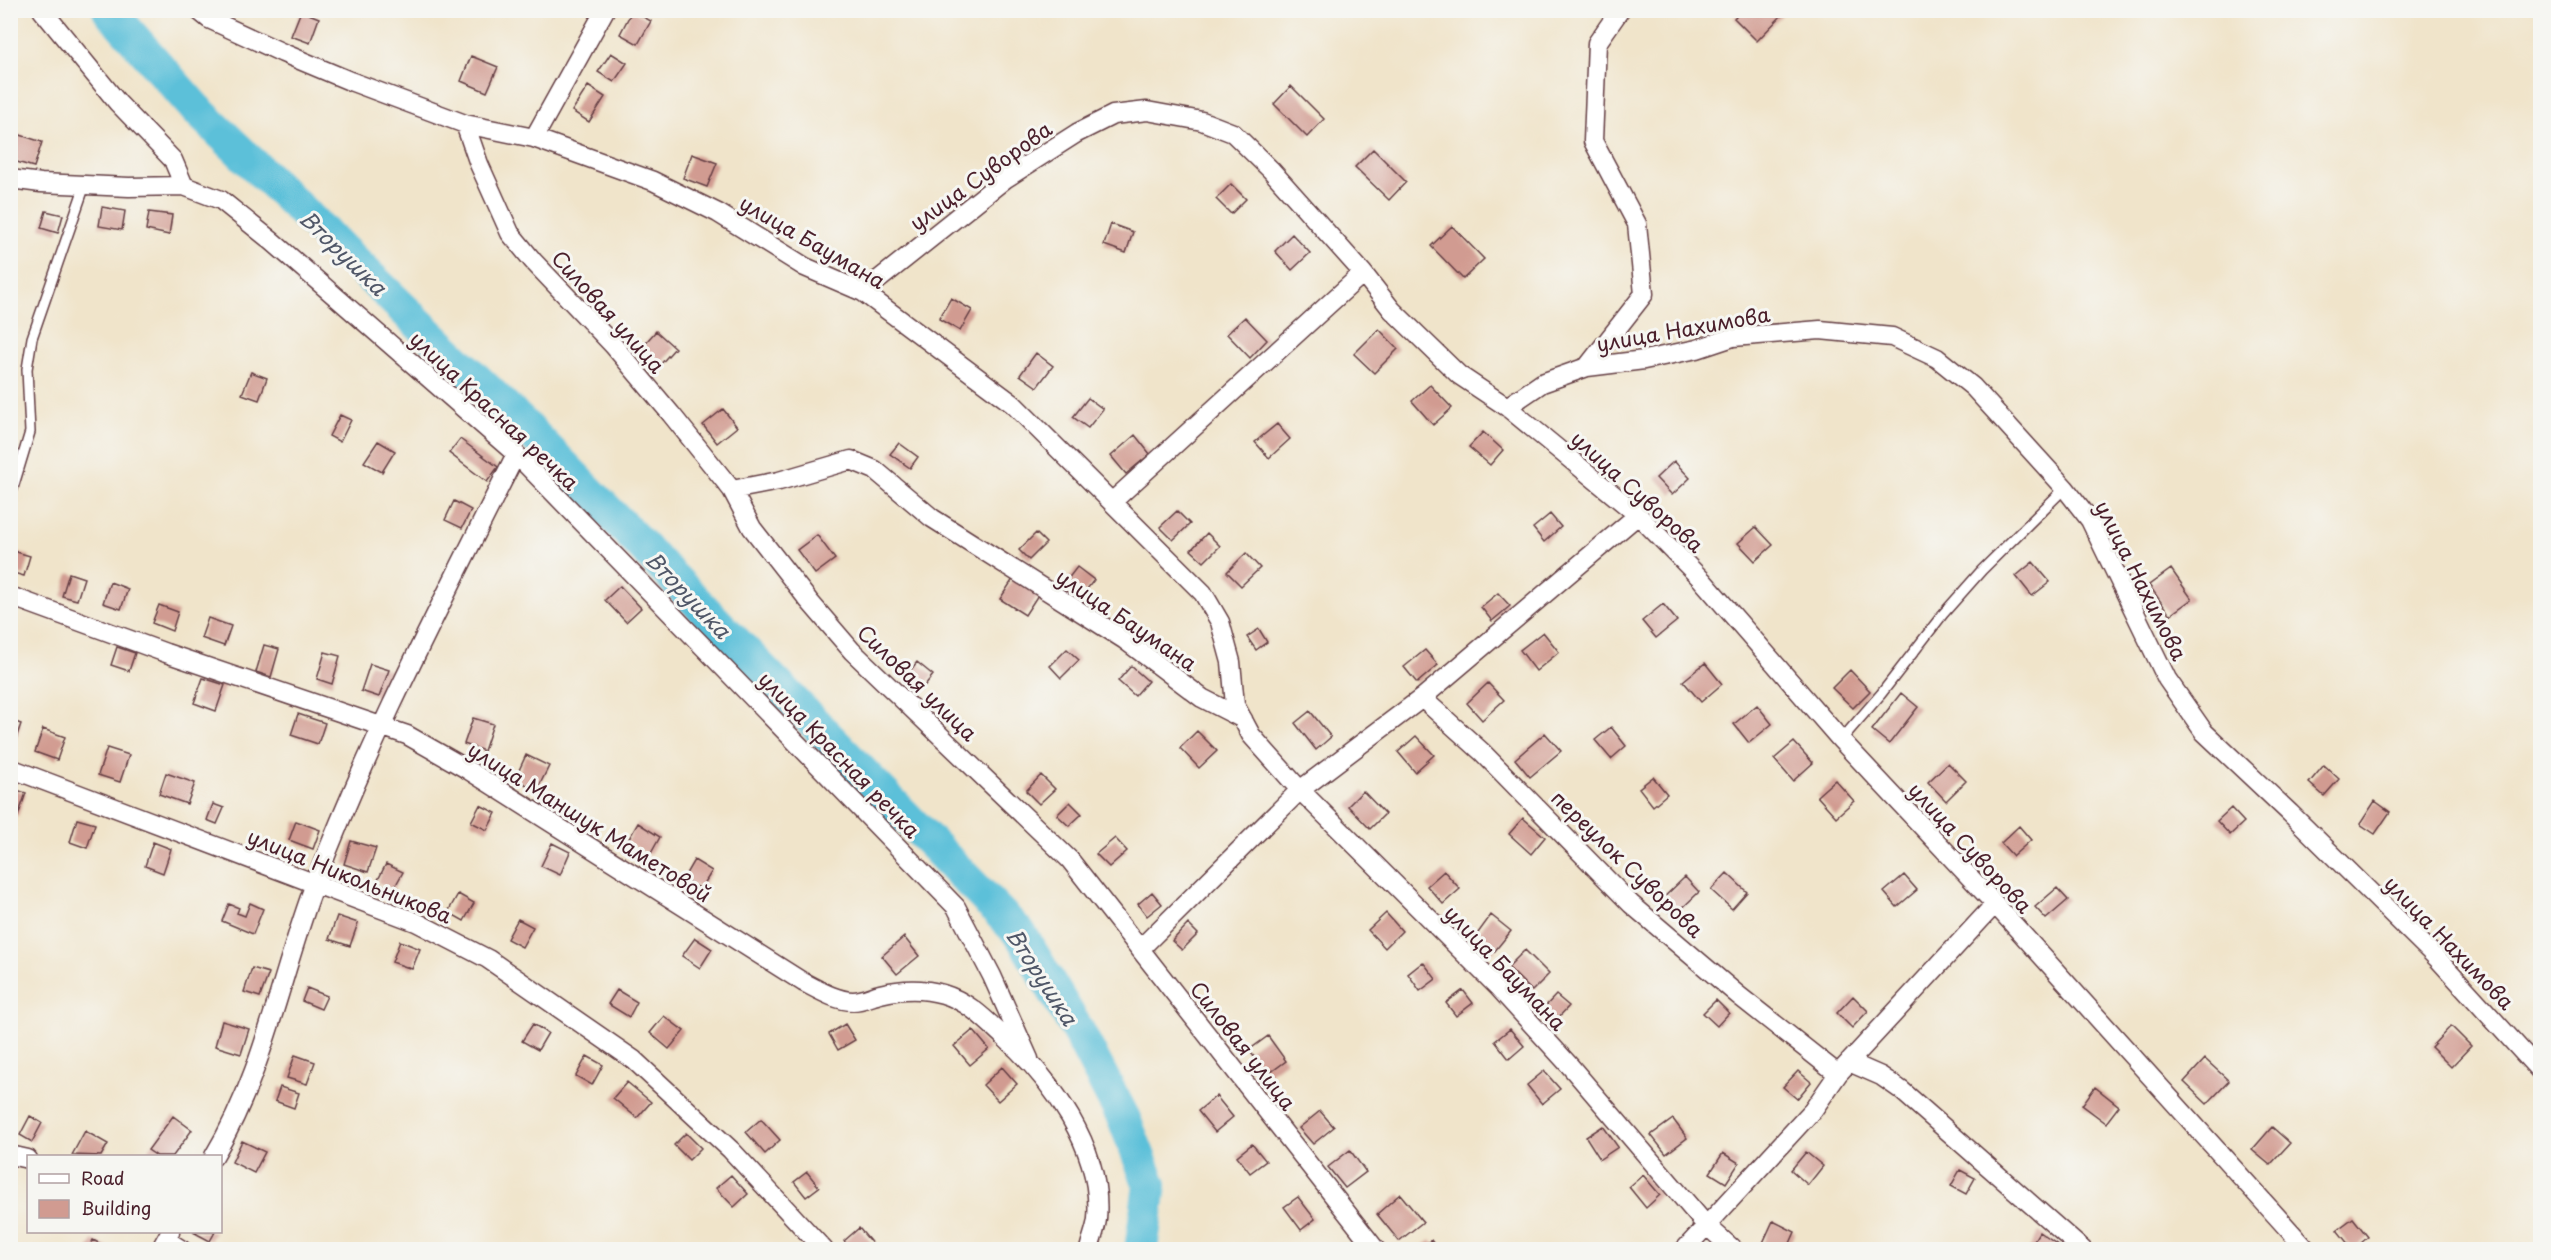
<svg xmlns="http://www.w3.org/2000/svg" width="2551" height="1260" font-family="'Playpen Sans',sans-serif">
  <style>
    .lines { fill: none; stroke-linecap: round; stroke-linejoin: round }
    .river { stroke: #5bc0d9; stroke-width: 34 }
    .building { fill: #d19b91 }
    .lane-casing { stroke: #633d43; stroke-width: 12 }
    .street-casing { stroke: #633d43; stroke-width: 21 }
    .lane { stroke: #fff; stroke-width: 9 }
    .street { stroke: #fff; stroke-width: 18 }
    .labels { text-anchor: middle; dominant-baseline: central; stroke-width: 6; stroke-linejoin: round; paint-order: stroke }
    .street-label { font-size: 21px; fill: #4a1f2b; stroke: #f6f6f2 }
    .water-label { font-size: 22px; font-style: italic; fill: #505768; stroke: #f6f6f2 }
  </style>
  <rect width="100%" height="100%" fill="#f6f6f2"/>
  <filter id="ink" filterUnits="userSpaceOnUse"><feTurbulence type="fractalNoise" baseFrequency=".0167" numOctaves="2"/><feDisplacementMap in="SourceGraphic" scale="12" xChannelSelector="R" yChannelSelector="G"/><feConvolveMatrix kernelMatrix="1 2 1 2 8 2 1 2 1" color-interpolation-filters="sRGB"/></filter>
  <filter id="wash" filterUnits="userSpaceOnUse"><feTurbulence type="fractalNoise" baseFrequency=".008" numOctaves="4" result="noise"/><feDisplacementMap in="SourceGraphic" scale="24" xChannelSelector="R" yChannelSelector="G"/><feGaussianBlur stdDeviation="1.35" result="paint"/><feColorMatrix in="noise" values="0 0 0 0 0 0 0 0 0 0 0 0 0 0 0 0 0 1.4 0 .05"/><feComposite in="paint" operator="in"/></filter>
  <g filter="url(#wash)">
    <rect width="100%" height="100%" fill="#f0e4ca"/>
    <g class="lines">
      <!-- river -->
      <path class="river" d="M109 10 195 108 531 432 1021 935 1078 1031 1124 1119 1150 1185 1141 1250"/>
    </g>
    <g id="blocks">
      <!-- building -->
      <path class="building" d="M1742 10H1787L1757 41 1734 18Z
        M301 11 319 18 310 43 291 36Z
        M632 11 651 21 638 44 620 34Z
        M611 53 627 63 614 82 598 72Z
        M471 56 498 67 487 92 461 81Z
        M588 86 605 97 589 122 572 111Z
        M1291 86 1324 119 1307 137 1274 104Z
        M11 132 42 142 34 167 10 160Z
        M1373 149 1406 182 1389 200 1355 167Z
        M692 154 717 163 707 187 683 178Z
        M1231 184 1246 199 1231 214 1216 199Z
        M102 207 125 211 122 230 99 226Z
        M46 211 63 215 58 233 41 228Z
        M149 212 172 215 169 235 146 230Z
        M1111 224 1133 232 1126 253 1104 245Z
        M1452 226 1484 259 1463 279 1431 246Z
        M1292 234 1310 253 1292 270 1275 251Z
        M951 298 972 310 960 331 939 319Z
        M1245 317 1267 340 1250 358 1227 334Z
        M1379 329 1398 349 1374 373 1354 354Z
        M656 331 675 348 659 366 640 349Z
        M1036 353 1053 366 1037 387 1020 375Z
        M251 372 267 378 259 400 242 394Z
        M1430 385 1452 408 1433 425 1412 401Z
        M1088 398 1103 409 1088 428 1073 417Z
        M723 409 737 427 717 443 703 425Z
        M340 415 351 420 340 442 329 436Z
        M1277 424 1290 439 1269 458 1255 442Z
        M1483 432 1503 450 1490 465 1469 447Z
        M1135 435 1150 454 1126 474 1111 456Z
        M460 439 498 467 487 482 449 453Z
        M378 441 395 451 382 472 364 462Z
        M899 443 918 457 910 468 890 454Z
        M1674 461 1690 478 1672 495 1656 478Z
        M454 501 471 510 462 528 445 520Z
        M1177 511 1190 524 1173 540 1160 527Z
        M1550 514 1561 527 1544 542 1533 528Z
        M1756 527 1773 545 1755 561 1738 543Z
        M1036 533 1046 543 1029 560 1019 550Z
        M1207 533 1220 546 1204 562 1191 550Z
        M817 535 835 559 815 574 797 550Z
        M10 550 30 556 24 576 10 572Z
        M1246 553 1260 568 1241 586 1227 572Z
        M2033 562 2050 582 2032 596 2016 576Z
        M1077 567 1094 580 1084 593 1067 580Z
        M2171 569 2192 599 2170 615 2149 585Z
        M69 573 84 578 77 600 62 596Z
        M1013 579 1038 595 1025 615 1000 599Z
        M110 582 128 589 121 609 103 603Z
        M620 586 641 608 626 622 605 600Z
        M1498 593 1510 606 1492 621 1481 607Z
        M1663 604 1677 621 1656 638 1642 621Z
        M159 605 178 612 172 631 152 623Z
        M208 618 231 626 224 646 201 638Z
        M1259 629 1267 642 1256 650 1247 637Z
        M1543 632 1559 652 1536 671 1520 650Z
        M264 645 279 649 271 677 256 672Z
        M117 647 135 653 129 671 111 665Z
        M1067 649 1079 660 1061 678 1050 666Z
        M1425 650 1438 665 1417 683 1404 667Z
        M325 652 340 656 332 684 317 679Z
        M917 662 933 675 921 690 905 677Z
        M1705 663 1722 684 1701 702 1683 681Z
        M370 664 389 670 379 697 361 691Z
        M1131 666 1148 681 1135 696 1118 681Z
        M1850 670 1870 691 1853 708 1832 688Z
        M203 678 225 685 216 711 194 703Z
        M1488 683 1504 700 1482 720 1467 703Z
        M1901 693 1918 707 1889 744 1872 730Z
        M1757 705 1772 724 1749 743 1734 724Z
        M1310 711 1331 737 1316 750 1295 723Z
        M298 714 325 723 318 744 291 735Z
        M473 718 493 724 484 751 464 744Z
        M10 720 21 724 14 744 10 743Z
        M1611 727 1626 746 1611 759 1595 740Z
        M43 729 65 737 57 760 35 752Z
        M1197 731 1217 751 1199 768 1180 748Z
        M1545 733 1561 751 1530 777 1515 759Z
        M1416 736 1434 755 1415 772 1398 752Z
        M1794 742 1813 763 1793 781 1774 759Z
        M107 748 129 755 120 782 98 775Z
        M526 755 549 766 537 790 515 779Z
        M1948 763 1966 781 1946 801 1928 782Z
        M2324 765 2339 779 2324 796 2309 783Z
        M166 773 195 783 187 804 159 794Z
        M1041 775 1055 789 1039 804 1026 791Z
        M1653 777 1667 794 1653 806 1639 788Z
        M1835 780 1854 801 1836 817 1817 796Z
        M10 788 26 793 18 816 10 814Z
        M1363 791 1385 814 1370 829 1348 806Z
        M2375 801 2390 812 2375 834 2360 824Z
        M1070 802 1082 814 1069 826 1057 815Z
        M213 804 224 808 217 824 207 820Z
        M480 805 496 813 487 830 471 822Z
        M2231 808 2244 822 2230 835 2217 821Z
        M1523 818 1545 837 1531 854 1509 834Z
        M77 819 95 824 87 848 70 842Z
        M296 821 320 830 313 849 289 840Z
        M638 823 660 837 650 855 627 842Z
        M2019 826 2031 840 2013 856 2001 843Z
        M1115 838 1127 851 1109 867 1096 854Z
        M351 841 376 848 368 872 344 864Z
        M153 842 171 849 163 873 145 866Z
        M552 843 570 852 560 875 541 866Z
        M694 860 712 871 701 889 683 879Z
        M386 864 403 872 393 890 377 882Z
        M1444 871 1460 889 1443 904 1427 886Z
        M1727 873 1747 892 1732 909 1711 890Z
        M1904 875 1917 890 1897 907 1884 892Z
        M1685 877 1699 892 1674 916 1659 902Z
        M2057 888 2068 900 2046 919 2035 907Z
        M1152 892 1162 904 1147 916 1138 904Z
        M458 894 474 903 464 921 448 912Z
        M250 903 263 909 253 934 222 921 229 904 239 908 237 913 245 916Z
        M1386 913 1402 931 1385 948 1368 930Z
        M1491 915 1511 931 1494 952 1475 937Z
        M337 916 358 923 350 946 329 939Z
        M518 919 533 927 522 947 507 939Z
        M1188 924 1198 934 1182 950 1172 941Z
        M904 937 919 956 897 974 882 956Z
        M695 938 712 949 700 968 682 956Z
        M400 941 420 949 412 969 392 962Z
        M1525 950 1549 974 1532 991 1508 967Z
        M1423 962 1436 979 1420 991 1408 974Z
        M252 968 269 973 260 997 244 992Z
        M307 988 327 996 321 1009 302 1001Z
        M617 990 637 1002 629 1017 608 1004Z
        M1463 990 1473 1003 1456 1016 1446 1003Z
        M1556 995 1569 1006 1555 1021 1542 1010Z
        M1853 996 1868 1011 1852 1028 1837 1013Z
        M1716 1000 1729 1013 1717 1026 1703 1013Z
        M664 1016 684 1031 669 1049 650 1033Z
        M222 1021 249 1029 241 1054 215 1046Z
        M533 1024 548 1033 538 1050 522 1041Z
        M845 1024 855 1040 838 1050 829 1034Z
        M2451 1026 2471 1046 2451 1067 2431 1047Z
        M1510 1029 1524 1046 1509 1059 1495 1041Z
        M973 1030 989 1049 970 1065 954 1046Z
        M1268 1036 1286 1061 1267 1075 1249 1050Z
        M295 1055 315 1062 307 1084 287 1078Z
        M587 1056 603 1065 592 1085 576 1076Z
        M2205 1059 2229 1081 2207 1104 2184 1082Z
        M1002 1067 1017 1084 998 1101 983 1085Z
        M1544 1071 1560 1089 1542 1104 1527 1085Z
        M1798 1071 1811 1082 1797 1099 1783 1087Z
        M627 1082 651 1102 637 1118 613 1098Z
        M280 1087 299 1093 294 1108 275 1101Z
        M2095 1087 2119 1106 2106 1123 2082 1105Z
        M1216 1096 1233 1117 1215 1132 1198 1111Z
        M1320 1111 1334 1127 1313 1144 1299 1128Z
        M30 1116 42 1123 32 1142 20 1135Z
        M173 1116 192 1130 173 1156H157L148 1150Z
        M761 1119 780 1140 765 1154 746 1132Z
        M1673 1119 1687 1138 1666 1154 1651 1135Z
        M1603 1126 1618 1147 1600 1159 1586 1137Z
        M2272 1127 2290 1143 2270 1165 2252 1150Z
        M85 1131 108 1144 101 1156 72 1155Z
        M686 1133 701 1148 689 1160 674 1145Z
        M242 1141 265 1152 254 1173 232 1162Z
        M1252 1144 1266 1161 1250 1173 1237 1156Z
        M1350 1150 1366 1172 1345 1188 1328 1167Z
        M1806 1152 1823 1166 1808 1185 1791 1170Z
        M1723 1153 1739 1163 1726 1183 1710 1173Z
        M1960 1170 1975 1178 1966 1194 1951 1186Z
        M807 1172 819 1187 806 1197 794 1182Z
        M731 1175 748 1194 734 1207 716 1188Z
        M1643 1175 1660 1195 1646 1208 1629 1187Z
        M1400 1194 1423 1222 1399 1241 1377 1214Z
        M1298 1197 1315 1219 1301 1230 1284 1207Z
        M2353 1218 2368 1237 2353 1250 2337 1230Z
        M1773 1221 1795 1232 1787 1250H1770L1762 1245Z
        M859 1228 874 1246 870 1250H852L844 1241Z
        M193 1232H215L210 1241Z
        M2039 1232 2065 1250H2028Z
        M93 1240 112 1250H88Z
        M1431 1240 1438 1250H1417Z"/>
    </g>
  </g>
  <g filter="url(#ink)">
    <use href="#blocks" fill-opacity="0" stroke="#633d43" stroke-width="1.5"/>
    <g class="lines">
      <!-- lane casing -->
      <g class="lane-casing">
        <path id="lane" d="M10 498 30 432 27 369 32 338 85 185
          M1841 740 1881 694 1943 614 1982 570 2065 488"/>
      </g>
      <!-- street casing -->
      <g class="street-casing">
        <path id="street" d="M42 10 118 103 173 160 184 186
          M198 10 209 19 283 53 350 81 465 124 534 138 653 181 718 213 805 267 863 292 1013 404 1203 593 1220 622 1231 662 1235 705 1251 735 1300 790 1497 986 1570 1066 1705 1224 1734 1250
          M465 124 479 164 510 233 533 261 613 345 671 414 732 490 752 528 809 601 852 651 1070 860 1376 1250
          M534 138 605 10
          M10 179 41 183 129 187 184 186 221 200 273 242 516 454 956 907 992 976 1029 1059
          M863 292 1005 179 1077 133 1113 115 1147 111 1202 121 1233 133 1271 170 1363 273 1392 310 1459 375 1507 407 1638 515 1702 580 1841 740 1995 904 2307 1250
          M1587 367 1644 294 1637 224 1593 141 1597 43 1620 10
          M1507 407 1542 383 1587 367 1644 360 1697 349 1733 337 1820 330 1892 337 1937 358 1973 387 2065 488 2090 520 2167 679 2204 732 2290 813 2438 959 2540 1071
          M732 490 779 481 851 460 875 470 932 518 1125 640 1202 698 1243 719
          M1113 501 1363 273
          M10 596 166 653 407 735 465 768 803 982C817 989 836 1001 853 1001 862 1001 872 996 880 994 900 989 923 988 943 994 967 1001 984 1018 1002 1035 1051 1079 1103 1148 1097 1219 1096 1229 1091 1240 1089 1250
          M1422 698 1482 752 1631 904 1738 995 1838 1074
          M10 768 416 922 488 959 634 1060 731 1150 824 1250
          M1140 949 1300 790 1422 698 1638 515
          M1849 1062 1881 1076 1901 1090 2083 1250
          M10 1155 28 1159
          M214 1156C265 1071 281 972 316 881 372 734 446 595 516 454
          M166 1240 182 1250
          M160 1250 170 1232
          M1684 1250 1813 1110 1838 1074 1995 904"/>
      </g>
      <!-- lane -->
      <use href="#lane" class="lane"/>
      <!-- street -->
      <use href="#street" class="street"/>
    </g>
  </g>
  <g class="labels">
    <!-- street labels -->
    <g class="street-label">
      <text transform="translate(980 175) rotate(-36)">улица Суворова</text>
      <text transform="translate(813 241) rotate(30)">улица Баумана</text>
      <text transform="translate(609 311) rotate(48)">Силовая улица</text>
      <text transform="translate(1683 328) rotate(-10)">улица Нахимова</text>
      <text transform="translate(495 410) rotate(43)">улица Красная речка</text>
      <text transform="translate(1638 491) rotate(42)">улица Суворова</text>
      <text transform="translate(2142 580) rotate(63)">улица Нахимова</text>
      <text transform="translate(1127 619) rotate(34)">улица Баумана</text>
      <text transform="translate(918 682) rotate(44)">Силовая улица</text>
      <text transform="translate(840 754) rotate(46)">улица Красная речка</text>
      <text transform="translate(590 821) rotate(32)">улица Маншук Маметовой</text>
      <text transform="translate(1971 847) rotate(47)">улица Суворова</text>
      <text transform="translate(1628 863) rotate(44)">переулок Суворова</text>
      <text transform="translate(350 875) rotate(22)">улица Никольникова</text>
      <text transform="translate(2450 942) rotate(46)">улица Нахимова</text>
      <text transform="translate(1506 967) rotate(46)">улица Баумана</text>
      <text transform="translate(1244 1045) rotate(52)">Силовая улица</text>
    </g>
    <!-- water labels -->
    <g class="water-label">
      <text transform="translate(344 252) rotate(44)">Вторушка</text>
      <text transform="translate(689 594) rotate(46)">Вторушка</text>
      <text transform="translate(1043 976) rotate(57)">Вторушка</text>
    </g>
  </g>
  <!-- margin -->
  <rect width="2551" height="1260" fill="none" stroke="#f6f6f2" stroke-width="36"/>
  <!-- legend -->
  <rect x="27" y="1155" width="195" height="78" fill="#f6f6f2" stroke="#b1a0a2" stroke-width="1.5"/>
  <rect x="39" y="1174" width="30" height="9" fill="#ffffff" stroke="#b1a0a2" stroke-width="1.5"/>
  <text x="81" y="1185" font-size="18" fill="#4a1f2b">Road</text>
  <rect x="39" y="1200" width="30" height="18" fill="#d19b91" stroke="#b1a0a2" stroke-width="1.5"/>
  <text x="81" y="1215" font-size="18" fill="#4a1f2b">Building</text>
</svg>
